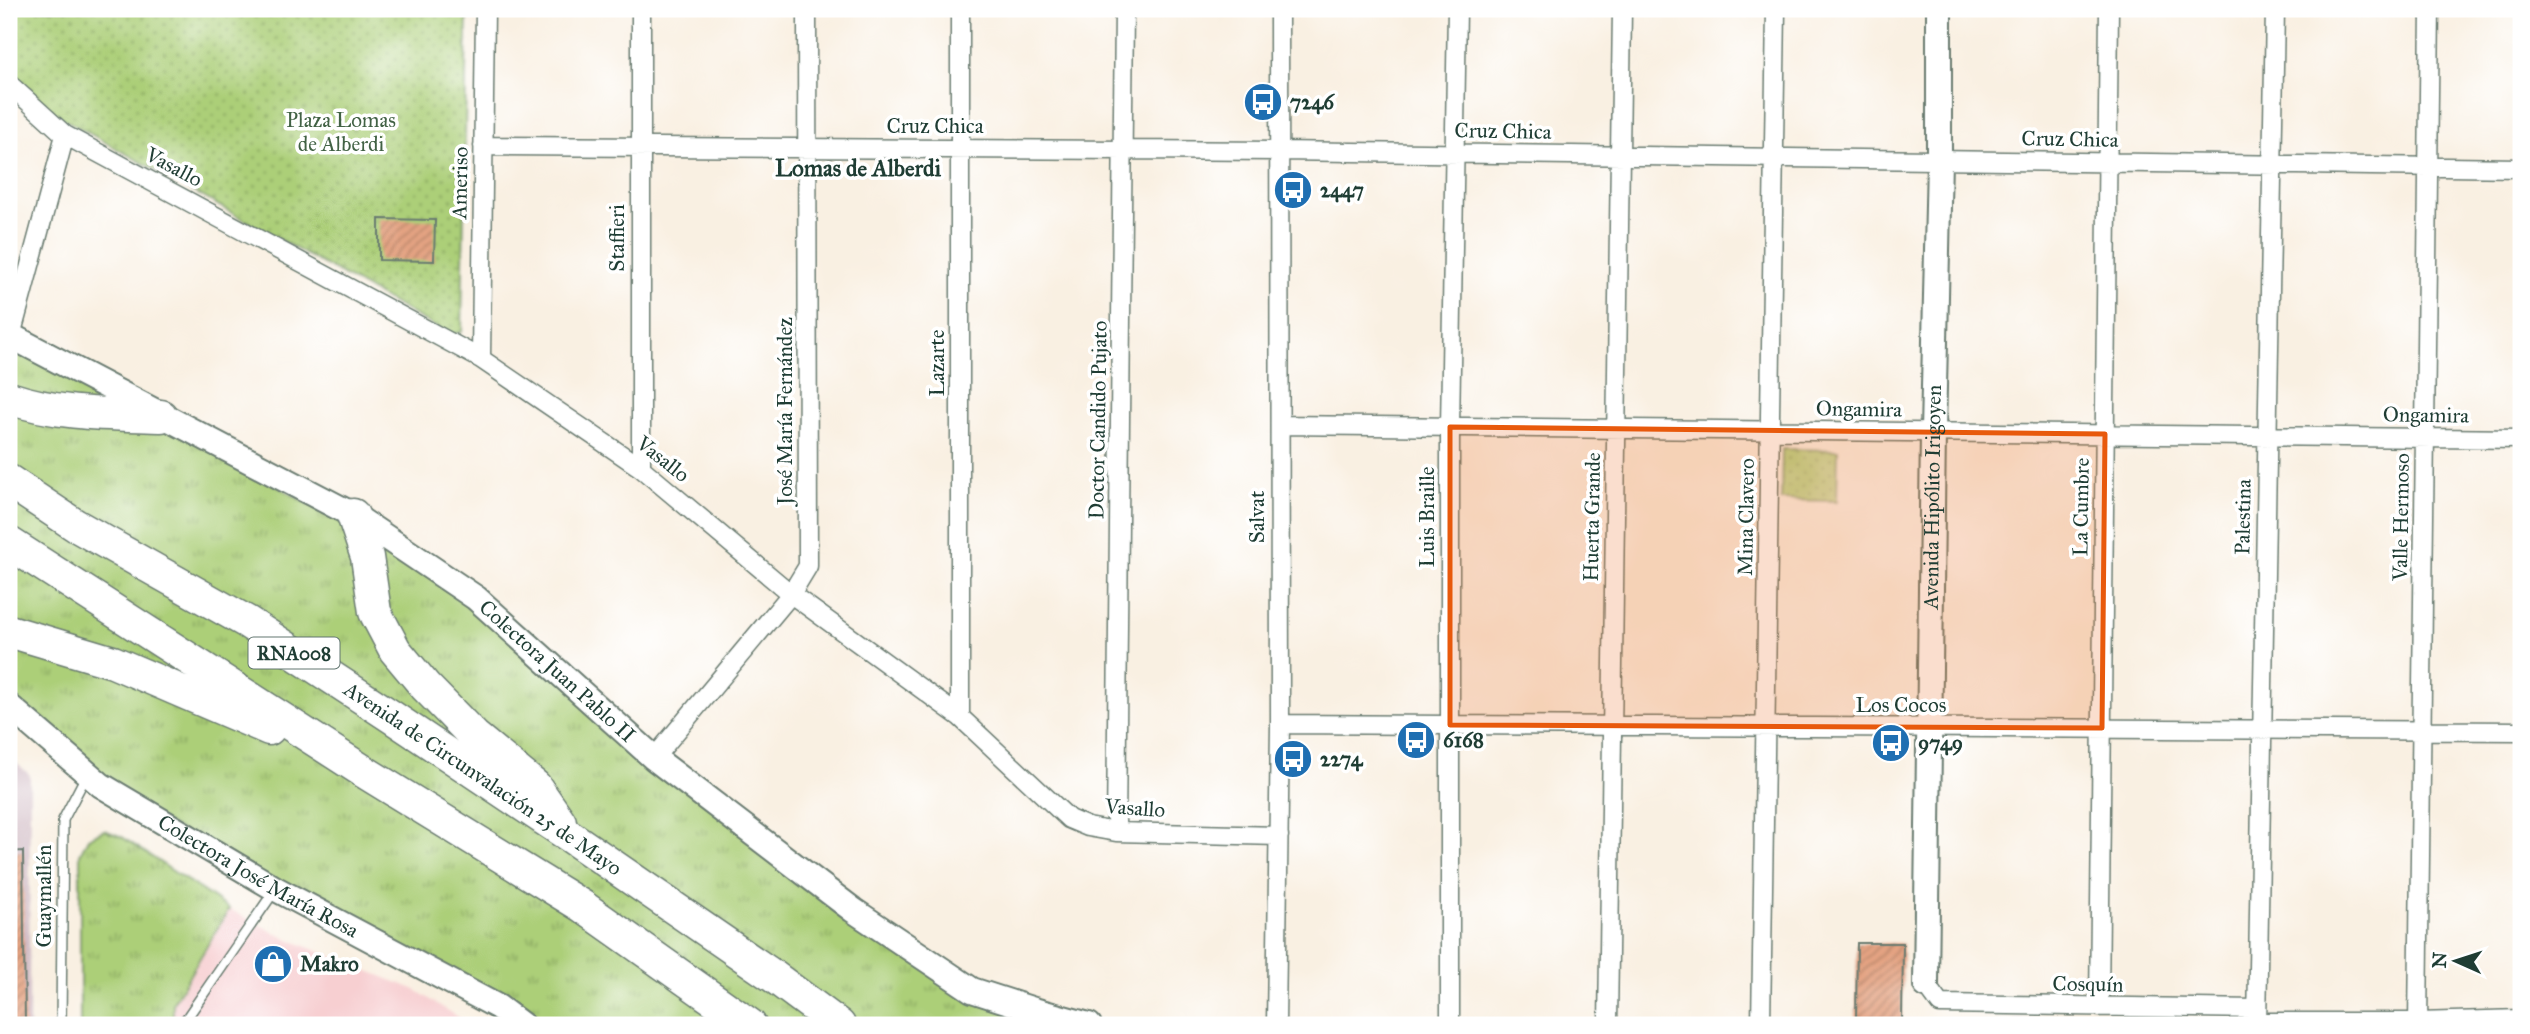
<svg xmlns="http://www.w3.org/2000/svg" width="2530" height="1034" font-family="'IM FELL Great Primer',serif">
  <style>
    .built { fill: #f7cfd1 }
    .industrial { fill: #d2bdc6 }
    .grass { fill: url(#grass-tufts); stroke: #668656; stroke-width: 2 }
    .park { fill: url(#park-dots); stroke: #668656; stroke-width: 2 }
    .building { fill: url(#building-hatch) }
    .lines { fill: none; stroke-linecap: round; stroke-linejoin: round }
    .lane-casing { stroke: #6b7c71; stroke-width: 12 }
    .street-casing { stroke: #6b7c71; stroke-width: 21 }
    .secondary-casing { stroke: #6b7c71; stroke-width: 28 }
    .highway-casing { stroke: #6b7c71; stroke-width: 35 }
    .lane { stroke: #fff; stroke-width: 9 }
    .street { stroke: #fff; stroke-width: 18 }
    .secondary { stroke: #fff; stroke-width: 24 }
    .highway { stroke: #fff; stroke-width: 32 }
    .marked { fill: #e8590c; fill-opacity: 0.2; stroke: #e8590c; stroke-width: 5; stroke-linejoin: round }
    .labels { text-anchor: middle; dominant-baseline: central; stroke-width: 7; stroke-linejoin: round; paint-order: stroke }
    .shield { fill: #fff; stroke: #627771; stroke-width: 2 }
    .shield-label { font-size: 19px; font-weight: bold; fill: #1f3d34 }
    .poi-label { font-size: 21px; font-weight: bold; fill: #1f3d34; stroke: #fff; text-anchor: start }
    .park-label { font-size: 21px; fill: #426245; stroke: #fff }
    .street-label { font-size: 21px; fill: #1f3d34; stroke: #fff }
    .neighbourhood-label { font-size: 23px; font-weight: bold; fill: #1f3d34; stroke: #fff }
  </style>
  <defs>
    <pattern id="grass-tufts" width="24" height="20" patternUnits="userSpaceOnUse" patternTransform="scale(1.75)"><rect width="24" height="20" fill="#accf78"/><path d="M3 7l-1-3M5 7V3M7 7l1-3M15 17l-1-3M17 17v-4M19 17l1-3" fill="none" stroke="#8ba963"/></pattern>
    <pattern id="park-dots" width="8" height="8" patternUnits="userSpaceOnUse" patternTransform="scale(1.75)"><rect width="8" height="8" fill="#accf78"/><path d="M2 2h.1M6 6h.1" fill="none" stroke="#8ba963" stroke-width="1.8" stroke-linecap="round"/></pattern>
    <pattern id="building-hatch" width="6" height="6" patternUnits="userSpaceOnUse" patternTransform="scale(1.75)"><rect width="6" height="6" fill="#e4a382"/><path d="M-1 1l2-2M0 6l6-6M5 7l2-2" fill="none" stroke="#b8866b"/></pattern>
  </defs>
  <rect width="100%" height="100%" fill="#fff"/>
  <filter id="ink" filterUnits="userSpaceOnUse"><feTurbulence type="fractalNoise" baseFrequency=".0143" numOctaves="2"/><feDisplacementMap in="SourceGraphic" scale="14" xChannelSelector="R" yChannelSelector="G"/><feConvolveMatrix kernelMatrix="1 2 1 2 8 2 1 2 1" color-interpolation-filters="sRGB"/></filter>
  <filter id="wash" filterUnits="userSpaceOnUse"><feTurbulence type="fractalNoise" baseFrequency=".00686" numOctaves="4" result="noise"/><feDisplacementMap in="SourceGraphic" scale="28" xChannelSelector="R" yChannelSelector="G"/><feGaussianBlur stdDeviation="1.57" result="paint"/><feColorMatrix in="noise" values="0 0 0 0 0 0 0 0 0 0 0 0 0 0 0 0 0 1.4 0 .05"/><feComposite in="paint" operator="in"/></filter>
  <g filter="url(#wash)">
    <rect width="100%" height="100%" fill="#f9f0e2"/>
    <!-- built -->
    <path class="built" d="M229 909 285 938 414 989 470 1025H173V1003Z"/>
    <!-- industrial -->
    <path class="industrial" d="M9 756 30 775 29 1025H9Z
      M2013 1020 2227 1021 2232 1025H2013Z"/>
    <!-- grass -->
    <path class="grass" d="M9 335 476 598 654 758 972 990 1089 1025H522L101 785 9 706Z
      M104 830 122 837 229 909 173 1003V1025H80V854L88 838Z"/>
    <!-- park -->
    <path class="park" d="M9 9H467L462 332 450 335 55 114 9 71Z
      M1782 449 1838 450 1837 501 1781 500Z"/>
    <g id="blocks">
      <!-- building -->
      <path class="building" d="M379 219 435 220 434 261 379 260Z
        M23 851 25 1025H9V852Z
        M1857 943H1903L1902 1022H1856Z"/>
    </g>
  </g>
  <g filter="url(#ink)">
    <use href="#blocks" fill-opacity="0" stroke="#6b7c71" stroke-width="2"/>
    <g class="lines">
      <!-- lane casing -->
      <g class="lane-casing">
        <path id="lane" d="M61 1025 63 820 87 774
          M184 1025V1022L275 890"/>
      </g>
      <!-- street casing -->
      <g class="street-casing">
        <path id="street" d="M641 9V468
          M9 84 65 135 481 359 641 468 791 594 960 717 1069 819 1088 827 1116 832 1279 836
          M483 146 1279 151 2521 168
          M9 334 11 336 65 135
          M481 359 485 9
          M1280 425 2521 439
          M960 717V9
          M1280 724 2521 731
          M654 758 791 594 808 566 807 9
          M1116 832 1124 9
          M1926 985 1940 1004 2257 1009
          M2099 1007 2109 9
          M2257 1022H2418L2521 1019
          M1276 1025 1280 724 1279 9
          M1450 1025V427L1457 9
          M1608 1025 1622 9
          M1761 1025 1776 9
          M2257 1025 2275 9
          M2418 1025 2430 9"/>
      </g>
      <!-- secondary casing -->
      <g class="secondary-casing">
        <g id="secondary">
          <path id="s1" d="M9 335 353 515 476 598 654 758 853 910 972 990 1034 1010 1089 1025"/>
          <path id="s2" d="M9 706 101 785 276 889 498 1007 522 1025"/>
          <path id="s3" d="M1926 985 1933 432 1939 160V9"/>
        </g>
      </g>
      <!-- highway casing -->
      <g class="highway-casing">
        <g id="highway">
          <path d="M9 398C60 415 108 414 161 416"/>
          <path id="s4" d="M9 481 75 525 247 622 392 717 571 837 773 976 839 1025"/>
          <path d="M353 515 367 557 375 612 395 650 425 686 474 736 535 786 560 822"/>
          <path d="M9 543 363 771 582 906 750 1025"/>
          <path d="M9 631 113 662 269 729"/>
        </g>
      </g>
      <!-- lane -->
      <use href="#lane" class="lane"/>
      <!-- street -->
      <use href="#street" class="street"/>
      <!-- secondary -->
      <use href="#secondary" class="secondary"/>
      <!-- highway -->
      <use href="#highway" class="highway"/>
    </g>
  </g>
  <!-- marked area -->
  <path class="marked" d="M1450 427 2105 434 2102 728 1450 725Z"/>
  <!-- icons -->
  <defs>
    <g id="bus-disc" transform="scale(2.0125)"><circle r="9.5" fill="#1f6fb2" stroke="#fff"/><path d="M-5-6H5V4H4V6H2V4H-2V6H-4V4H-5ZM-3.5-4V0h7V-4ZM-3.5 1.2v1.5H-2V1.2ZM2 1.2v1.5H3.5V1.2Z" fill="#fff"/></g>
    <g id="shop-disc" transform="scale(2.0125)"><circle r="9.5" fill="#1f6fb2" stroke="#fff"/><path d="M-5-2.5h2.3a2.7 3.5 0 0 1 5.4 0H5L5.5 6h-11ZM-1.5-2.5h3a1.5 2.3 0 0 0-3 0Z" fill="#fff"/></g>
  </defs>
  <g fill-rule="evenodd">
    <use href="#bus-disc" x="1263" y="102"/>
    <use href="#bus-disc" x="1293" y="190"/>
    <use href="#bus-disc" x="1416" y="740"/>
    <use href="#bus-disc" x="1891" y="743"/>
    <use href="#bus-disc" x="1293" y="759"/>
    <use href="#shop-disc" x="273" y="964"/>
  </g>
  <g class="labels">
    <!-- shield labels -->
    <rect class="shield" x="248.5" y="637.5" width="91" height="31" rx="5"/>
    <g class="shield-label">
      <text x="294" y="653">RNA008</text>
    </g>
    <!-- poi labels -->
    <g class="poi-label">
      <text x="1290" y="102">7246</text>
      <text x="1320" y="190">2447</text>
      <text x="1443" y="740">6168</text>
      <text x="1918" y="743">9749</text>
      <text x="1320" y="759">2274</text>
      <text x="300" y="964">Makro</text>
    </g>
    <!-- park labels -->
    <g class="park-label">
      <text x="341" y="120">Plaza Lomas<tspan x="341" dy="24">de Alberdi</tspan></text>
    </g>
    <!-- street labels -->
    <g class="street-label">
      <text x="935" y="126">Cruz Chica</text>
      <text transform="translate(1503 131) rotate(1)">Cruz Chica</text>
      <text transform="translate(2070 139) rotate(1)">Cruz Chica</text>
      <text transform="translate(174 167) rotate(28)">Vasallo</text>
      <text transform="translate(460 183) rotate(-89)">Ameriso</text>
      <text transform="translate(617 238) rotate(-90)">Staffieri</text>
      <text transform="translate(937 363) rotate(-90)">Lazarte</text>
      <text transform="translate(1859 409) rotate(1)">Ongamira</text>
      <text transform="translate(785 411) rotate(-90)">José María Fernández</text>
      <text transform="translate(2426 415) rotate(1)">Ongamira</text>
      <text transform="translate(1098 420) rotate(-89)">Doctor Candido Pujato</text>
      <text transform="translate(663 459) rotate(38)">Vasallo</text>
      <text stroke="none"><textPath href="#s3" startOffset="488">Avenida Hipólito Irigoyen</textPath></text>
      <text transform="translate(2081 507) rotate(-89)">La Cumbre</text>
      <text transform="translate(1257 517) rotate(-90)">Salvat</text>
      <text transform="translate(1427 517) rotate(-90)">Luis Braille</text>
      <text transform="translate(1592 517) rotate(-89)">Huerta Grande</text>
      <text transform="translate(1746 517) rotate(-89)">Mina Clavero</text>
      <text transform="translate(2243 517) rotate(-89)">Palestina</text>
      <text transform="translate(2401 517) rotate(-89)">Valle Hermoso</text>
      <text stroke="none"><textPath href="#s1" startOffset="646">Colectora Juan Pablo II</textPath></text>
      <text x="1901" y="705">Los Cocos</text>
      <text stroke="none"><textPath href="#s4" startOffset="560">Avenida de Circunvalación 25 de Mayo</textPath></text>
      <text transform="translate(1135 808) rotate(4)">Vasallo</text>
      <text stroke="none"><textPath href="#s2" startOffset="303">Colectora José María Rosa</textPath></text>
      <text transform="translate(44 896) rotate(-90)">Guaymallén</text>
      <text transform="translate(2088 984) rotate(1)">Cosquín</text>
    </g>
    <!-- neighbourhood labels -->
    <g class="neighbourhood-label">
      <text x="858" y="168">Lomas de Alberdi</text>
    </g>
  </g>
  <!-- margin -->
  <rect width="2530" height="1034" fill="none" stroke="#fff" stroke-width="35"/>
  <!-- north arrow -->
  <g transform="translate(2456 961) rotate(273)" stroke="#ffffff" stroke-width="5" paint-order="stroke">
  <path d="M0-5L12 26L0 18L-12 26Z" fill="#1f3d34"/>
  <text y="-10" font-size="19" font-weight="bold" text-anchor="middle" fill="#1f3d34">N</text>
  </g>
</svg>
